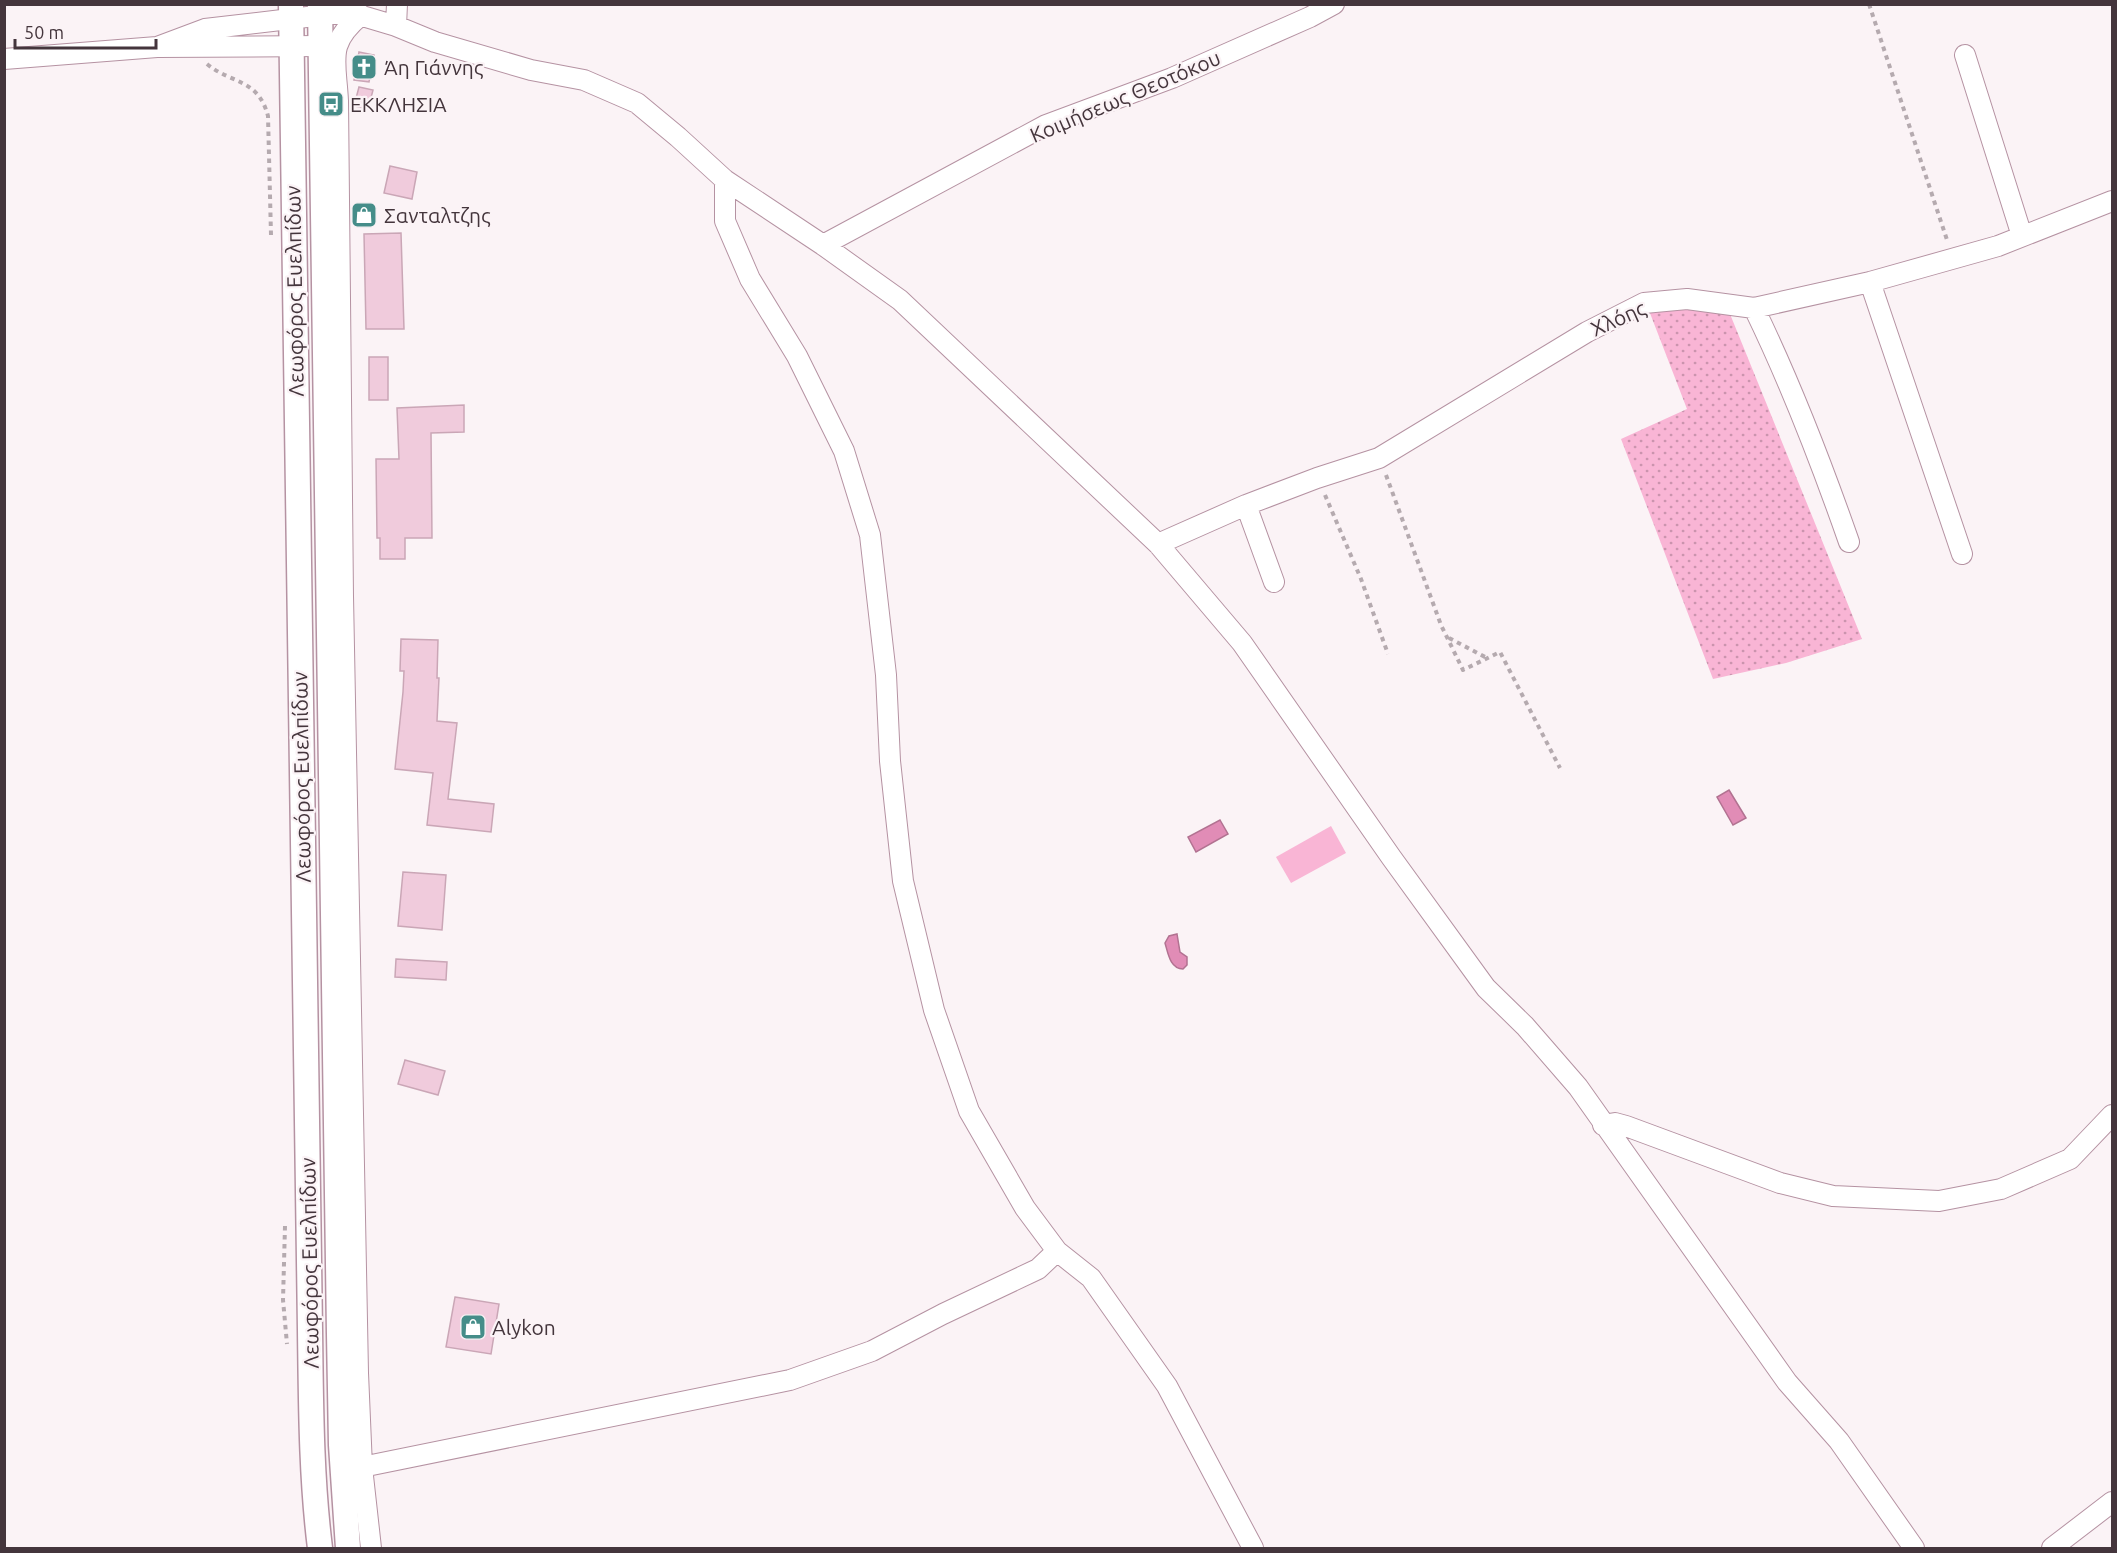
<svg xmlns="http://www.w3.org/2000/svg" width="2117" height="1553" font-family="Ubuntu,sans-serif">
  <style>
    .grass { fill: url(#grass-dots) }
    .pitch { fill: #f9b5d5 }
    .water { fill: #e18cb6; stroke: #b27291; stroke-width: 1.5 }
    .building { fill: #f0cbdc; stroke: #caa6b6; stroke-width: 1.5 }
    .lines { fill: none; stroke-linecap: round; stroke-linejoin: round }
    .minor-casing { stroke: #b592a2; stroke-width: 22 }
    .major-casing { stroke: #b592a2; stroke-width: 27 }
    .path { stroke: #b5aaaf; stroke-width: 4; stroke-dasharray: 4.5 4.5; stroke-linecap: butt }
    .minor { stroke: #fff; stroke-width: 20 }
    .major { stroke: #fff; stroke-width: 24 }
    .labels { text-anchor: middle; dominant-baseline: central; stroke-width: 4.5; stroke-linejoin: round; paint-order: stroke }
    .poi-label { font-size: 21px; fill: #44353c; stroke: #fbf3f6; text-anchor: start }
    .street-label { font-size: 21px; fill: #44353c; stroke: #fbf3f6 }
  </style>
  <defs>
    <pattern id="grass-dots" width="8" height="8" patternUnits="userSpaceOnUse" patternTransform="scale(1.5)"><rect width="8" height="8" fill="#f9b5d5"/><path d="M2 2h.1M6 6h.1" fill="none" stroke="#cb94ae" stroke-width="1.8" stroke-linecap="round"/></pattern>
  </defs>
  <rect width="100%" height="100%" fill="#fbf3f6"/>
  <!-- grass -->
  <path class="grass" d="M1675 303 1730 314 1862 639 1786 663 1713 679 1621 439 1687 409 1648 308Z"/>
  <!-- pitch -->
  <path class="pitch" d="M1331 826 1346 853 1291 883 1276 857Z"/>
  <!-- water -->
  <path class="water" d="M1729 790 1746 818 1733 825 1717 797Z
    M1220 820 1228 834 1196 852 1188 837Z
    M1177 934 1180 952 1187 957V965L1183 969C1170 969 1168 953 1165 943L1169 936Z"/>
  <!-- building -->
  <path class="building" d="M359 52 374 55 369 82 354 80Z
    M359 87 373 90 368 109 354 106Z
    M390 166 417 172 412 199 384 193Z
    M401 233 404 329H366L364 234Z
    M369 357H388V400H369Z
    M464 405V432L431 433 432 538H405V559H380V538H377L376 459H399L397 408Z
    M401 639 438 640 437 678H439L437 721 457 723 448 799 494 804 491 832 427 825 433 773 395 769 403 692 404 671H400Z
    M403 872 446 875 442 930 398 926Z
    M396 959 447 962 446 980 395 977Z
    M405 1060 445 1071 438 1095 398 1084Z
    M455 1297 499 1304 491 1354 446 1347Z"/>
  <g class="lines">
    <!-- minor casing -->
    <g class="minor-casing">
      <path id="minor" d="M361 15C326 44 336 60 338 101L343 596 358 1373 362 1467 371 1548
        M396 26 397 4
        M157 47 205 29 349 12 396 26 435 42 531 70 584 80 637 103 678 137 725 180 823 245 900 300 1158 544 1242 643 1391 857 1486 988 1525 1026 1578 1087 1787 1382 1839 1441 1914 1548
        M1965 55 2022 236
        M4 59 157 47 321 46
        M725 180V221L750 279 797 356 844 451 870 535 886 675 890 761 903 881 934 1010 969 1111 1025 1208 1057 1251 1091 1278 1167 1386 1253 1548
        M823 245 1046 125 1172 78 1310 17 1334 4
        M1870 282 1962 554
        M1754 308C1791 384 1821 462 1849 542
        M1246 505 1274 582
        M1158 544 1246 505 1317 478 1379 458 1587 332 1644 303 1687 299 1754 308 1870 282 1998 246 2112 201
        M1603 1125 1615 1123 1626 1126 1780 1183 1833 1196 1939 1201 2001 1189 2070 1159 2112 1115
        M362 1467 790 1380 872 1351 943 1314 1038 1269 1057 1251
        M2052 1548 2112 1502"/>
    </g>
    <!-- major casing -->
    <g class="major-casing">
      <path id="major" d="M291 4 310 1330C311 1403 311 1476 320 1548
        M320 4 339 1334 341 1445 348 1548"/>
    </g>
    <!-- path -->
    <path class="path" d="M1869 4 1948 243
      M207 64C231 84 258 78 268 116L271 235
      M1386 475 1441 625 1463 670 1500 652 1560 768
      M1325 495 1361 579 1388 654
      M1449 638 1487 658
      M285 1226 283 1300 287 1344"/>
    <!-- minor -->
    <use href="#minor" class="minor"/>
    <!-- major -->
    <use href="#major" class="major"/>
  </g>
  <!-- icons -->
  <defs>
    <g id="church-square" transform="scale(1.35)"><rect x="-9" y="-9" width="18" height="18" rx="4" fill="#458d89" stroke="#fbf3f6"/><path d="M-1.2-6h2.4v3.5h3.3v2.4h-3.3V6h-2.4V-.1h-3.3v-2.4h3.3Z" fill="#fff"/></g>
    <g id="bus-square" transform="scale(1.35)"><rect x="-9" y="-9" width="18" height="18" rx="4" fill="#458d89" stroke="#fbf3f6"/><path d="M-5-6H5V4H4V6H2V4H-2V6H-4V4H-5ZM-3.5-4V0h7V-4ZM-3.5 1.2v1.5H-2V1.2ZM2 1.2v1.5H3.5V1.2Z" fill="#fff"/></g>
    <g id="shop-square" transform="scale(1.35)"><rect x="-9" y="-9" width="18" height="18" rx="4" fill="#458d89" stroke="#fbf3f6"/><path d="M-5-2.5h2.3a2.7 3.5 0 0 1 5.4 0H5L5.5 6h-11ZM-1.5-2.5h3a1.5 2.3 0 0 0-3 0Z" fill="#fff"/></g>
  </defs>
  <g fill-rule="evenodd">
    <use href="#church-square" x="364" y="67"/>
    <use href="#bus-square" x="331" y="104"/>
    <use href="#shop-square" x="364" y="215"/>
    <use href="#shop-square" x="473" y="1327"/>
  </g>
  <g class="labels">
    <!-- poi labels -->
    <g class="poi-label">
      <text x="384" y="67">Άη Γιάννης</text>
      <text x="350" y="104">ΕΚΚΛΗΣΙΑ</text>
      <text x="384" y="215">Σανταλτζης</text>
      <text x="492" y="1327">Alykon</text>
    </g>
    <!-- street labels -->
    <g class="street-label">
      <text transform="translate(1125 96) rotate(-23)">Κοιμήσεως Θεοτόκου</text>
      <text transform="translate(294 291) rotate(-91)">Λεωφόρος Ευελπίδων</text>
      <text transform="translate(1618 318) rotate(-24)">Χλόης</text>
      <text transform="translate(301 777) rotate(-91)">Λεωφόρος Ευελπίδων</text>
      <text transform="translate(309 1263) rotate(-91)">Λεωφόρος Ευελπίδων</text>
    </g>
  </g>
  <!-- border -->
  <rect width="2117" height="1553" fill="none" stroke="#44353c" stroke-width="12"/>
  <!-- scale -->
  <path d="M15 39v9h141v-9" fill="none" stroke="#44353c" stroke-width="3"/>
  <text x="24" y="39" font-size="18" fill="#44353c" stroke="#fbf3f6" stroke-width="4.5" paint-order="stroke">50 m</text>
</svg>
